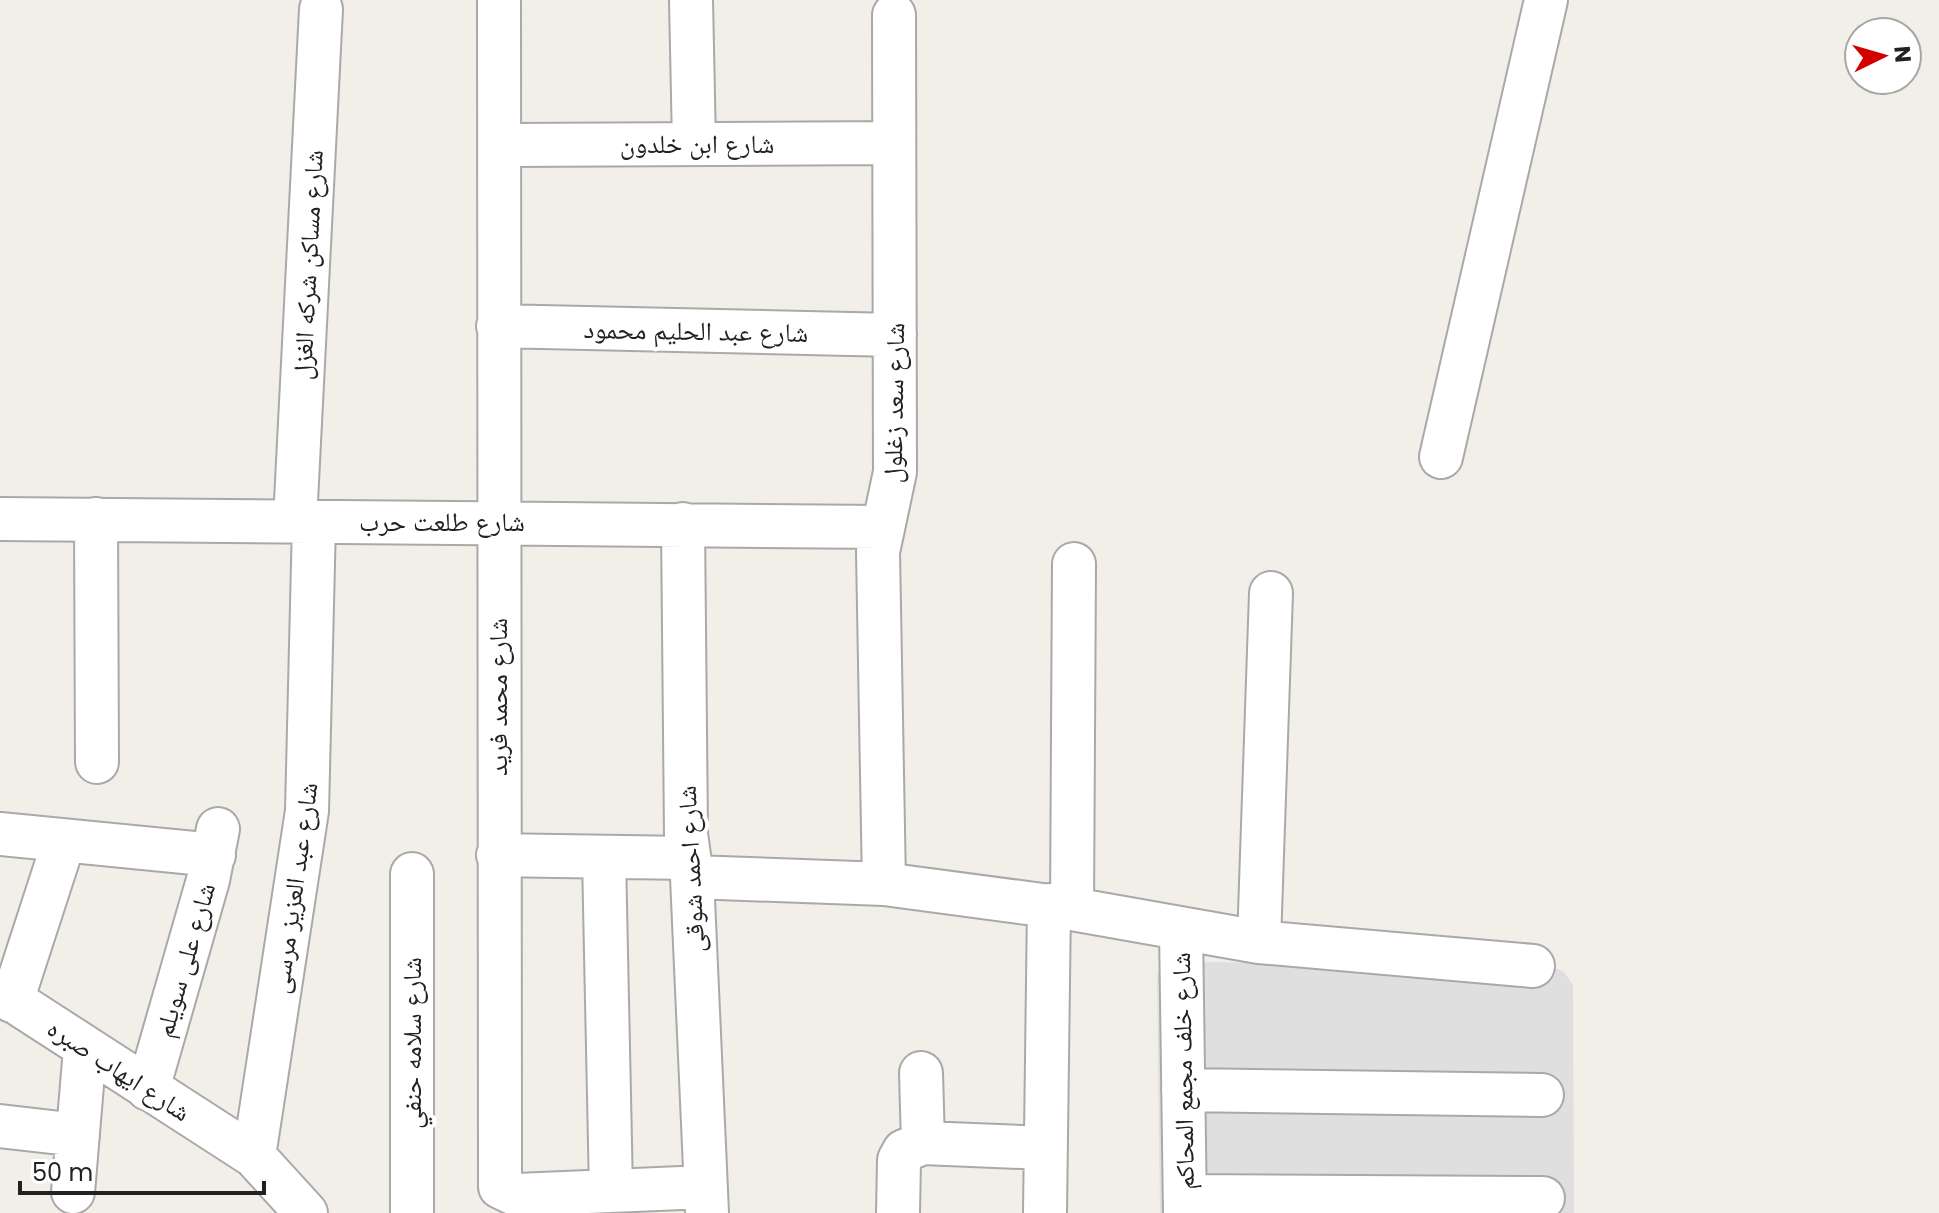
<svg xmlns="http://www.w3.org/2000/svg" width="1939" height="1213" font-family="Poppins,'Noto Naskh Arabic',sans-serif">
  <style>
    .residential { fill: #e0dfdf }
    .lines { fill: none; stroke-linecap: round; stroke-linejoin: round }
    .minor-casing { stroke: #a9a9a9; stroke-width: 46 }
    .minor { stroke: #fff; stroke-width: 42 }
    .labels { text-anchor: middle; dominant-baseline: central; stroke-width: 8; stroke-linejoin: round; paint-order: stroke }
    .street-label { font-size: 26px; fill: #222; stroke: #fff }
  </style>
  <rect width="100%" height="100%" fill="#f2efe9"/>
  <!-- residential -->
  <path class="residential" d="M1172 962 1547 964 1564 972 1573 985 1574 1213H1160L1157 975 1162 966Z"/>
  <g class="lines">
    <!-- minor casing -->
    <g class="minor-casing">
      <path id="minor" d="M499 0 500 1187 517 1195 705 1187
        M691 0 694 144
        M499 145 894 143
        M498 326 895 335
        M1441 457 1546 0
        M0 519 883 527
        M96 519 97 762
        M295 521 321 9
        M683 524 686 834 692 877 707 1213
        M0 834 214 855
        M498 855 689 858
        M604 857 611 1191
        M692 877 884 884 1072 909 1259 942 1533 966
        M884 884 878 552 895 472 894 15
        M1072 909 1074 564
        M1181 929 1185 1213
        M1259 942 1271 593
        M0 992 254 1156 306 1213
        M12 1001 64 841
        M921 1073 923 1143
        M148 1089 208 880 218 829
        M1183 1090 1542 1095
        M0 1126 78 1135
        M254 1156 307 811 314 522
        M73 1192 85 1049
        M1185 1196 1543 1198
        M412 1213V874
        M898 1213 899 1160 904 1151 923 1143 1046 1148
        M1045 1213 1049 905"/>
    </g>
    <!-- minor -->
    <use href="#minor" class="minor"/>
  </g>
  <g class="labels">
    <!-- street labels -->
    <g class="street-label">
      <text x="697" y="144">شارع ابن خلدون</text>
      <text transform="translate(308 265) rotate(-87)">شارع مساكن شركه الغزل</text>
      <text transform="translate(696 331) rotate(1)">شارع عبد الحليم محمود</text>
      <text transform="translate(894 403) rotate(-89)">شارع سعد زغلول</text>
      <text x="442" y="522">شارع طلعت حرب</text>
      <text transform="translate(498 697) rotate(-90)">شارع محمد فريد</text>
      <text transform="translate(691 869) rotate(-93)">شارع احمد شوقى</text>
      <text transform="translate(294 888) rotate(-82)">شارع عبد العزيز مرسى</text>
      <text transform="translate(185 960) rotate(-74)">شارع على سويلم</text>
      <text transform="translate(412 1043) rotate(-90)">شارع سلامه حنفي</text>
      <text transform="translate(119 1070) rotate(33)">شارع ايهاب صبره</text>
      <text transform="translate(1183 1071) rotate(-91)">شارع خلف مجمع المحاكم</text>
    </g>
  </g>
  <!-- north arrow -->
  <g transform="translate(1883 56) rotate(85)"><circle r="38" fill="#ffffff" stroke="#a7a7a7" stroke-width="2"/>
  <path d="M0-6L14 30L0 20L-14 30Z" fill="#d40000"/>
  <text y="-12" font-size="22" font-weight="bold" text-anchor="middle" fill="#222222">N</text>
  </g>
  <!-- scale -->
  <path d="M20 1181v12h244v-12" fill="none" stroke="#222222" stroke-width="4"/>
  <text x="32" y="1181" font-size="24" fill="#222222" stroke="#ffffff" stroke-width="6" paint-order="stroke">50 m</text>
</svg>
